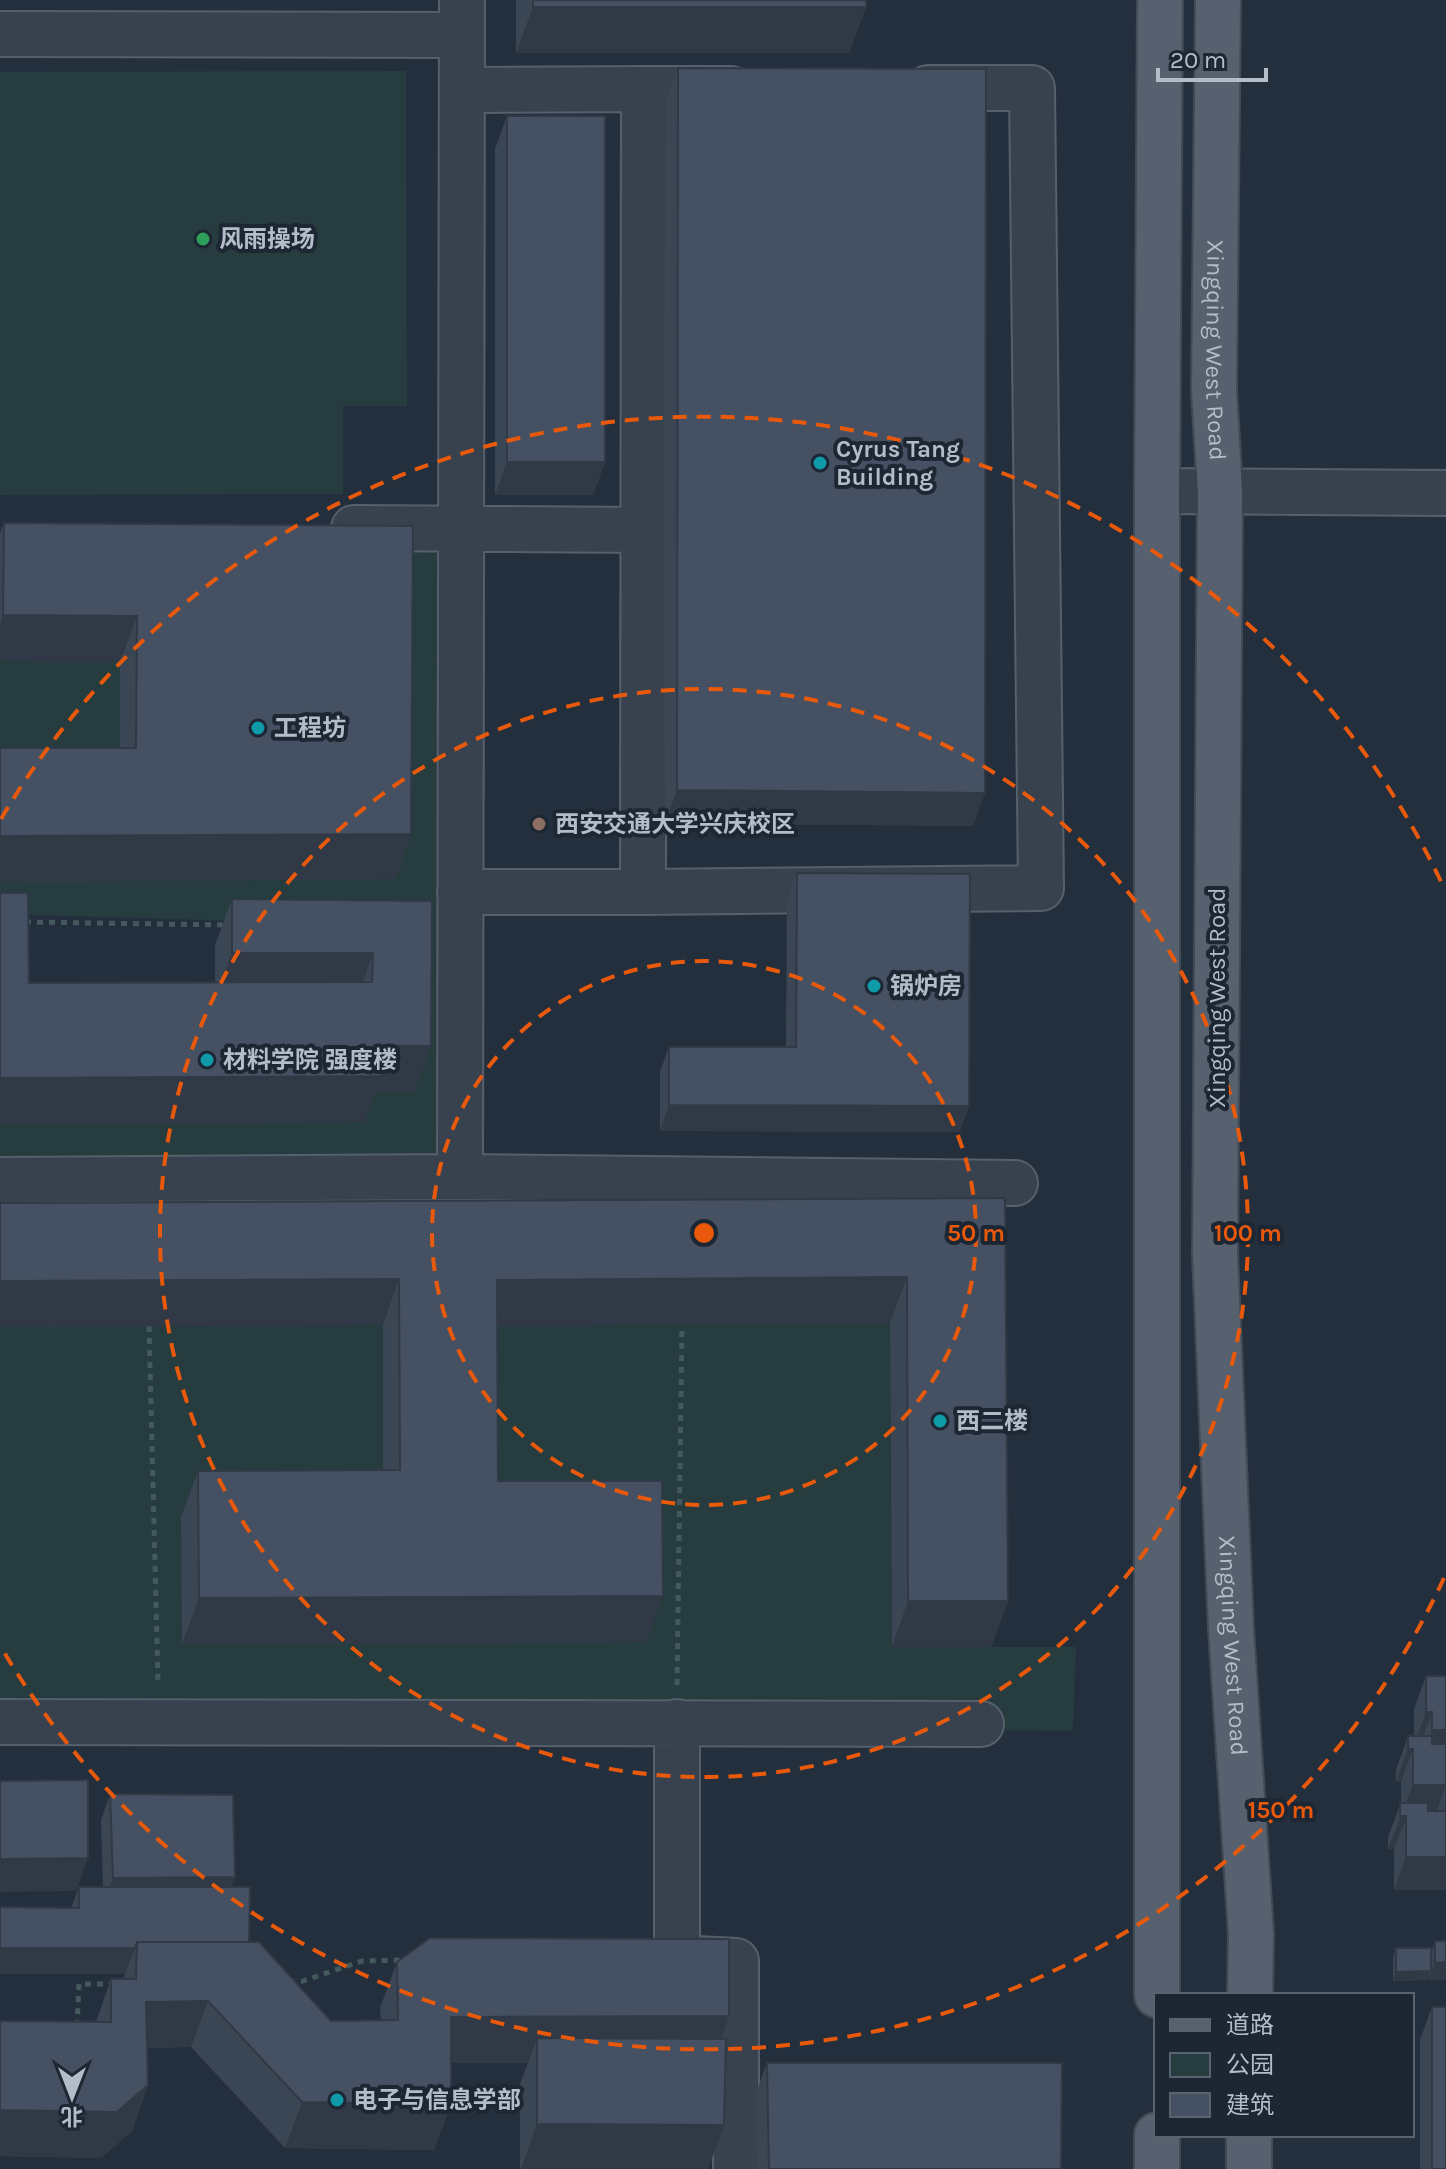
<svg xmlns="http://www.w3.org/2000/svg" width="1446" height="2169" font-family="Karla,'Noto Sans SC',sans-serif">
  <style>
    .green { fill: #263c3f }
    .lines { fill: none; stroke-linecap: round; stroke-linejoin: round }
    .minor-casing { stroke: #565f6c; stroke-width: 48 }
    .major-casing { stroke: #414a57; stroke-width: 48 }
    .path { stroke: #44595c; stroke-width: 5; stroke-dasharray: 6 6; stroke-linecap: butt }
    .minor { stroke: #38414e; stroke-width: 44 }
    .major { stroke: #56606e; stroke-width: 44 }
    .wall { fill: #3b4654 }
    .shaded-wall { fill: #303945 }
    .building { fill: #455162; stroke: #303945; stroke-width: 2 }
    .ring { fill: none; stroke: #e8590c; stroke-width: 4; stroke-dasharray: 14 10 }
    .leisure-dot { fill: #2e9e5b; stroke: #1d2633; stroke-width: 3 }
    .culture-dot { fill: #0f9aa8; stroke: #1d2633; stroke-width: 3 }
    .education-dot { fill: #8d6e63; stroke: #1d2633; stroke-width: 3 }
    .labels { text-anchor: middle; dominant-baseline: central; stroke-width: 8; stroke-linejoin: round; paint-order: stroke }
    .poi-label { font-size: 24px; font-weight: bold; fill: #b4bcc9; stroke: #1d2633; text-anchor: start }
    .street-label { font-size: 24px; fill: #b4bcc9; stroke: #1d2633 }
    .centre { fill: #e8590c; stroke: #1d2633; stroke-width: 4 }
    .ring-label { font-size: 24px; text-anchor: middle; font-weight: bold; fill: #e8590c; stroke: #1d2633; stroke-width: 8; stroke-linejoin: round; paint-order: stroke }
  </style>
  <rect width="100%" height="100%" fill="#242f3e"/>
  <!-- green -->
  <path class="green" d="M406 71 407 406H343V494L0 495V72Z
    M0 535H458L460 1177 990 1183 0 1249V1124L364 1122 415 926 0 914Z
    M890 1323 892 1647H1076L1073 1731 0 1722V1327L383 1325 384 1516 481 1527 480 1326Z"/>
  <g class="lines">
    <!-- minor casing -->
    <g class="minor-casing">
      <path id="minor" d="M0 34 462 35
        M644 89H731
        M1157 491 1446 493
        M354 528 642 530
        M460 892H643L644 89 463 90
        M643 892 1041 888 1032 88H928
        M460 1177 462 0
        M0 1180 460 1177 1015 1183
        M0 1722 981 1724
        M677 1722V1958L736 1961V2169"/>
    </g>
    <!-- major casing -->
    <g class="major-casing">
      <g id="major">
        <path id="s1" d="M1218 0 1214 390 1220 492 1215 1255 1231 1629 1251 1934 1250 1995"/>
        <path d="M1157 1995V491L1160 0"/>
        <path d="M1157 2135V2169"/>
        <path d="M1249 2169V2135"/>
      </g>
    </g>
    <!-- path -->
    <path class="path" d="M25 922 227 925
      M149 1326 158 1682
      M677 1685 682 1325
      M289 1982 303 1981 362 1961 404 1960
      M77 2026 79 1984H115"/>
    <!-- minor -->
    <use href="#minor" class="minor"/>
    <!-- major -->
    <use href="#major" class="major"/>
  </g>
  <!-- wall -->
  <path class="wall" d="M516 0H866V7L849 53H516Z
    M678 68 973 826 665 823 666 101Z
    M507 116 605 462 593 495H495V149Z
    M4 523 413 526 411 834 395 879 0 882V748H120V662L0 661V533Z
    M797 873 960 1132 660 1131V1072L669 1047H786L787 899Z
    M0 893 29 983H215V945L232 899 432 901 431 1046 414 1092H375L364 1122 0 1124Z
    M1005 1198 1008 1601 991 1647H892L890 1323 497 1326 498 1481 646 1642 182 1644 181 1517 198 1471 383 1470V1325L0 1327Z
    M1426 1676H1446V1890H1394V1849H1388V1837L1401 1803V1782H1396V1770L1408 1736H1414V1709Z
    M110 1794 231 1887 249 1942 331 2021 381 2020 380 2008 397 1962 729 2016 721 2039 724 2125 708 2169H520V2084L528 2063H451V2104L434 2150 285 2148 191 2047 147 2048 148 2085 132 2131 101 2158 0 2156V2021L96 2022 111 1979H124L125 1974H0V1907L71 1908 79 1887H103L101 1820Z
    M1435 1941H1446V1980H1429V1975L1427 1980 1393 1981V1957L1396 1948 1431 1954Z
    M1432 2007 1446 2169H1420V2040Z
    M767 2063 1061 2169H757L755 2096Z"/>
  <!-- shaded-wall -->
  <path class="shaded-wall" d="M533 7H866L849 53H516Z
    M507 462H605L593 495H495Z
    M3 615 137 616 120 662 0 661V624Z
    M677 790 985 793 973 826 665 823Z
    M411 834 395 879 0 882V836Z
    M232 953H373L357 999H215Z
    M381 1046H431L414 1092H375L364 1122 0 1124V1078Z
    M669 1105 969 1106 960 1132 660 1131Z
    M907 1277 890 1323 480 1326 497 1280Z
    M399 1279 383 1325 0 1327V1281Z
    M663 1596 646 1642 182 1644 199 1598Z
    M908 1601H1008L991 1647H892Z
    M1426 1712H1432L1420 1746H1414Z
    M1432 1730H1446V1763H1420Z
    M1408 1749H1413L1401 1782H1396Z
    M1413 1785H1446L1434 1818H1406L1394 1849H1388Z
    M1406 1857H1446V1890H1394Z
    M88 1858 76 1891 0 1892V1859Z
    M235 1877 225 1902 103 1904 113 1878Z
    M0 1948H135L125 1974H0Z
    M1446 1962V1980H1429L1435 1963Z
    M1431 1971 1427 1980 1393 1981 1396 1972Z
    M208 2001 191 2047 129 2048 146 2002Z
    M729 2016 713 2062 537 2038 528 2063H434L451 2017Z
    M148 2085 132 2131 101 2158 0 2156V2110Z
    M302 2102 451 2104 434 2150 285 2148Z
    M537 2124 724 2125 708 2169H521Z"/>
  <!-- building -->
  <path class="building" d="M533 0H866V7H533Z
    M678 68 986 69 985 793 677 790Z
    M507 116H605V462H507Z
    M4 523 413 526 411 834 0 836V748H136L137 616 3 615Z
    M797 873 970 874 969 1106 669 1105V1047H796Z
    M0 893H28L29 983 372 982 373 953H232V899L432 901 431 1046H381V1076L0 1078Z
    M1005 1198 1008 1601H908L907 1277 497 1280 498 1481H662L663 1596 199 1598 198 1471 400 1470 399 1279 0 1281V1203Z
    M1426 1676H1446V1730H1432V1712H1426Z
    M1408 1736H1432V1744H1446V1857H1406V1816H1400V1803H1428V1811H1446V1785H1413V1749H1408Z
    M88 1780V1858L0 1859V1781Z
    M110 1794 233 1795 235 1877 113 1878Z
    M79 1887H250L249 1942H137L135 1948H0V1907L79 1908Z
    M430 1938 729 1939V2016L451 2017V2104L302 2102 208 2001 146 2002 148 2085 117 2112 0 2110V2021L111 2022V1979H136L137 1942H259L331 2021 398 2020 397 1962Z
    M1435 1941H1446V1962L1435 1963Z
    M1396 1948H1431V1971L1396 1972Z
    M1432 2007H1446V2169H1432Z
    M537 2038 726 2039 724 2125 537 2124Z
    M767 2063H1062L1061 2169H769Z"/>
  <!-- distance rings -->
  <g class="ring">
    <circle cx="704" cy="1233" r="272"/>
    <circle cx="704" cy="1233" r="544"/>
    <path d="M1444 1578A816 816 0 0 1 1 1647M1 819A816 816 0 0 1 1444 888"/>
  </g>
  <!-- markers -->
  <circle class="leisure-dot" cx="203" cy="239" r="8"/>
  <g class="culture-dot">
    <circle cx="820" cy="463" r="8"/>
    <circle cx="258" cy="728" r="8"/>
    <circle cx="874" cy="986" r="8"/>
    <circle cx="207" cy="1060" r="8"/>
    <circle cx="940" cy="1421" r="8"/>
    <circle cx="337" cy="2100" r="8"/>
  </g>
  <circle class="education-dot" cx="539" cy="824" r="8"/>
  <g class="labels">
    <!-- poi labels -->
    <g class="poi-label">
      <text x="219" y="239">风雨操场</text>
      <text x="836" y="449">Cyrus Tang<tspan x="836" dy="28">Building</tspan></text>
      <text x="274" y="728">工程坊</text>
      <text x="555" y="824">西安交通大学兴庆校区</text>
      <text x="890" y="986">锅炉房</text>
      <text x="223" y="1060">材料学院 强度楼</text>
      <text x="956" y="1421">西二楼</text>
      <text x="353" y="2100">电子与信息学部</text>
    </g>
    <!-- street labels -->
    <g class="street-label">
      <text stroke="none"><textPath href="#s1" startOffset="350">Xingqing West Road</textPath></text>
      <text transform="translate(1217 998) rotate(-90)">Xingqing West Road</text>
      <text stroke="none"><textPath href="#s1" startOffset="1646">Xingqing West Road</textPath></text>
    </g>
  </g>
  <circle cx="704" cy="1233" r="12" class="centre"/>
  <g class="ring-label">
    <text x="976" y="1241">50 m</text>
    <text x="1248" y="1241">100 m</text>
    <text x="1281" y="1818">150 m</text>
  </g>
  <!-- legend -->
  <rect x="1154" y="1993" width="260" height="144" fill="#1d2633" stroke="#59626f" stroke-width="2"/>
  <rect x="1170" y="2019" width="40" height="12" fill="#56606e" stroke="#59626f" stroke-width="2"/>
  <text x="1226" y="2033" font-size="24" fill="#b4bcc9">道路</text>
  <rect x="1170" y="2053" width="40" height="24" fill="#263c3f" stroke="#59626f" stroke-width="2"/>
  <text x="1226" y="2073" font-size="24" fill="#b4bcc9">公园</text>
  <rect x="1170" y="2093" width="40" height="24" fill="#455162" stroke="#59626f" stroke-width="2"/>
  <text x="1226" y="2113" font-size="24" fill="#b4bcc9">建筑</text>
  <!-- north arrow -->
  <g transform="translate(72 2097) rotate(180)" stroke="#1d2633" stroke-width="6" paint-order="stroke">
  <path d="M0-6L14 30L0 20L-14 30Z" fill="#b4bcc9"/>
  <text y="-12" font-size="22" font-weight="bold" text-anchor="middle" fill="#b4bcc9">北</text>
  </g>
  <!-- scale -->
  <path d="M1158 68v12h108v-12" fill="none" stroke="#b4bcc9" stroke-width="4"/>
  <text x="1170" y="68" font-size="24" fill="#b4bcc9" stroke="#1d2633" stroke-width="6" paint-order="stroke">20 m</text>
</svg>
